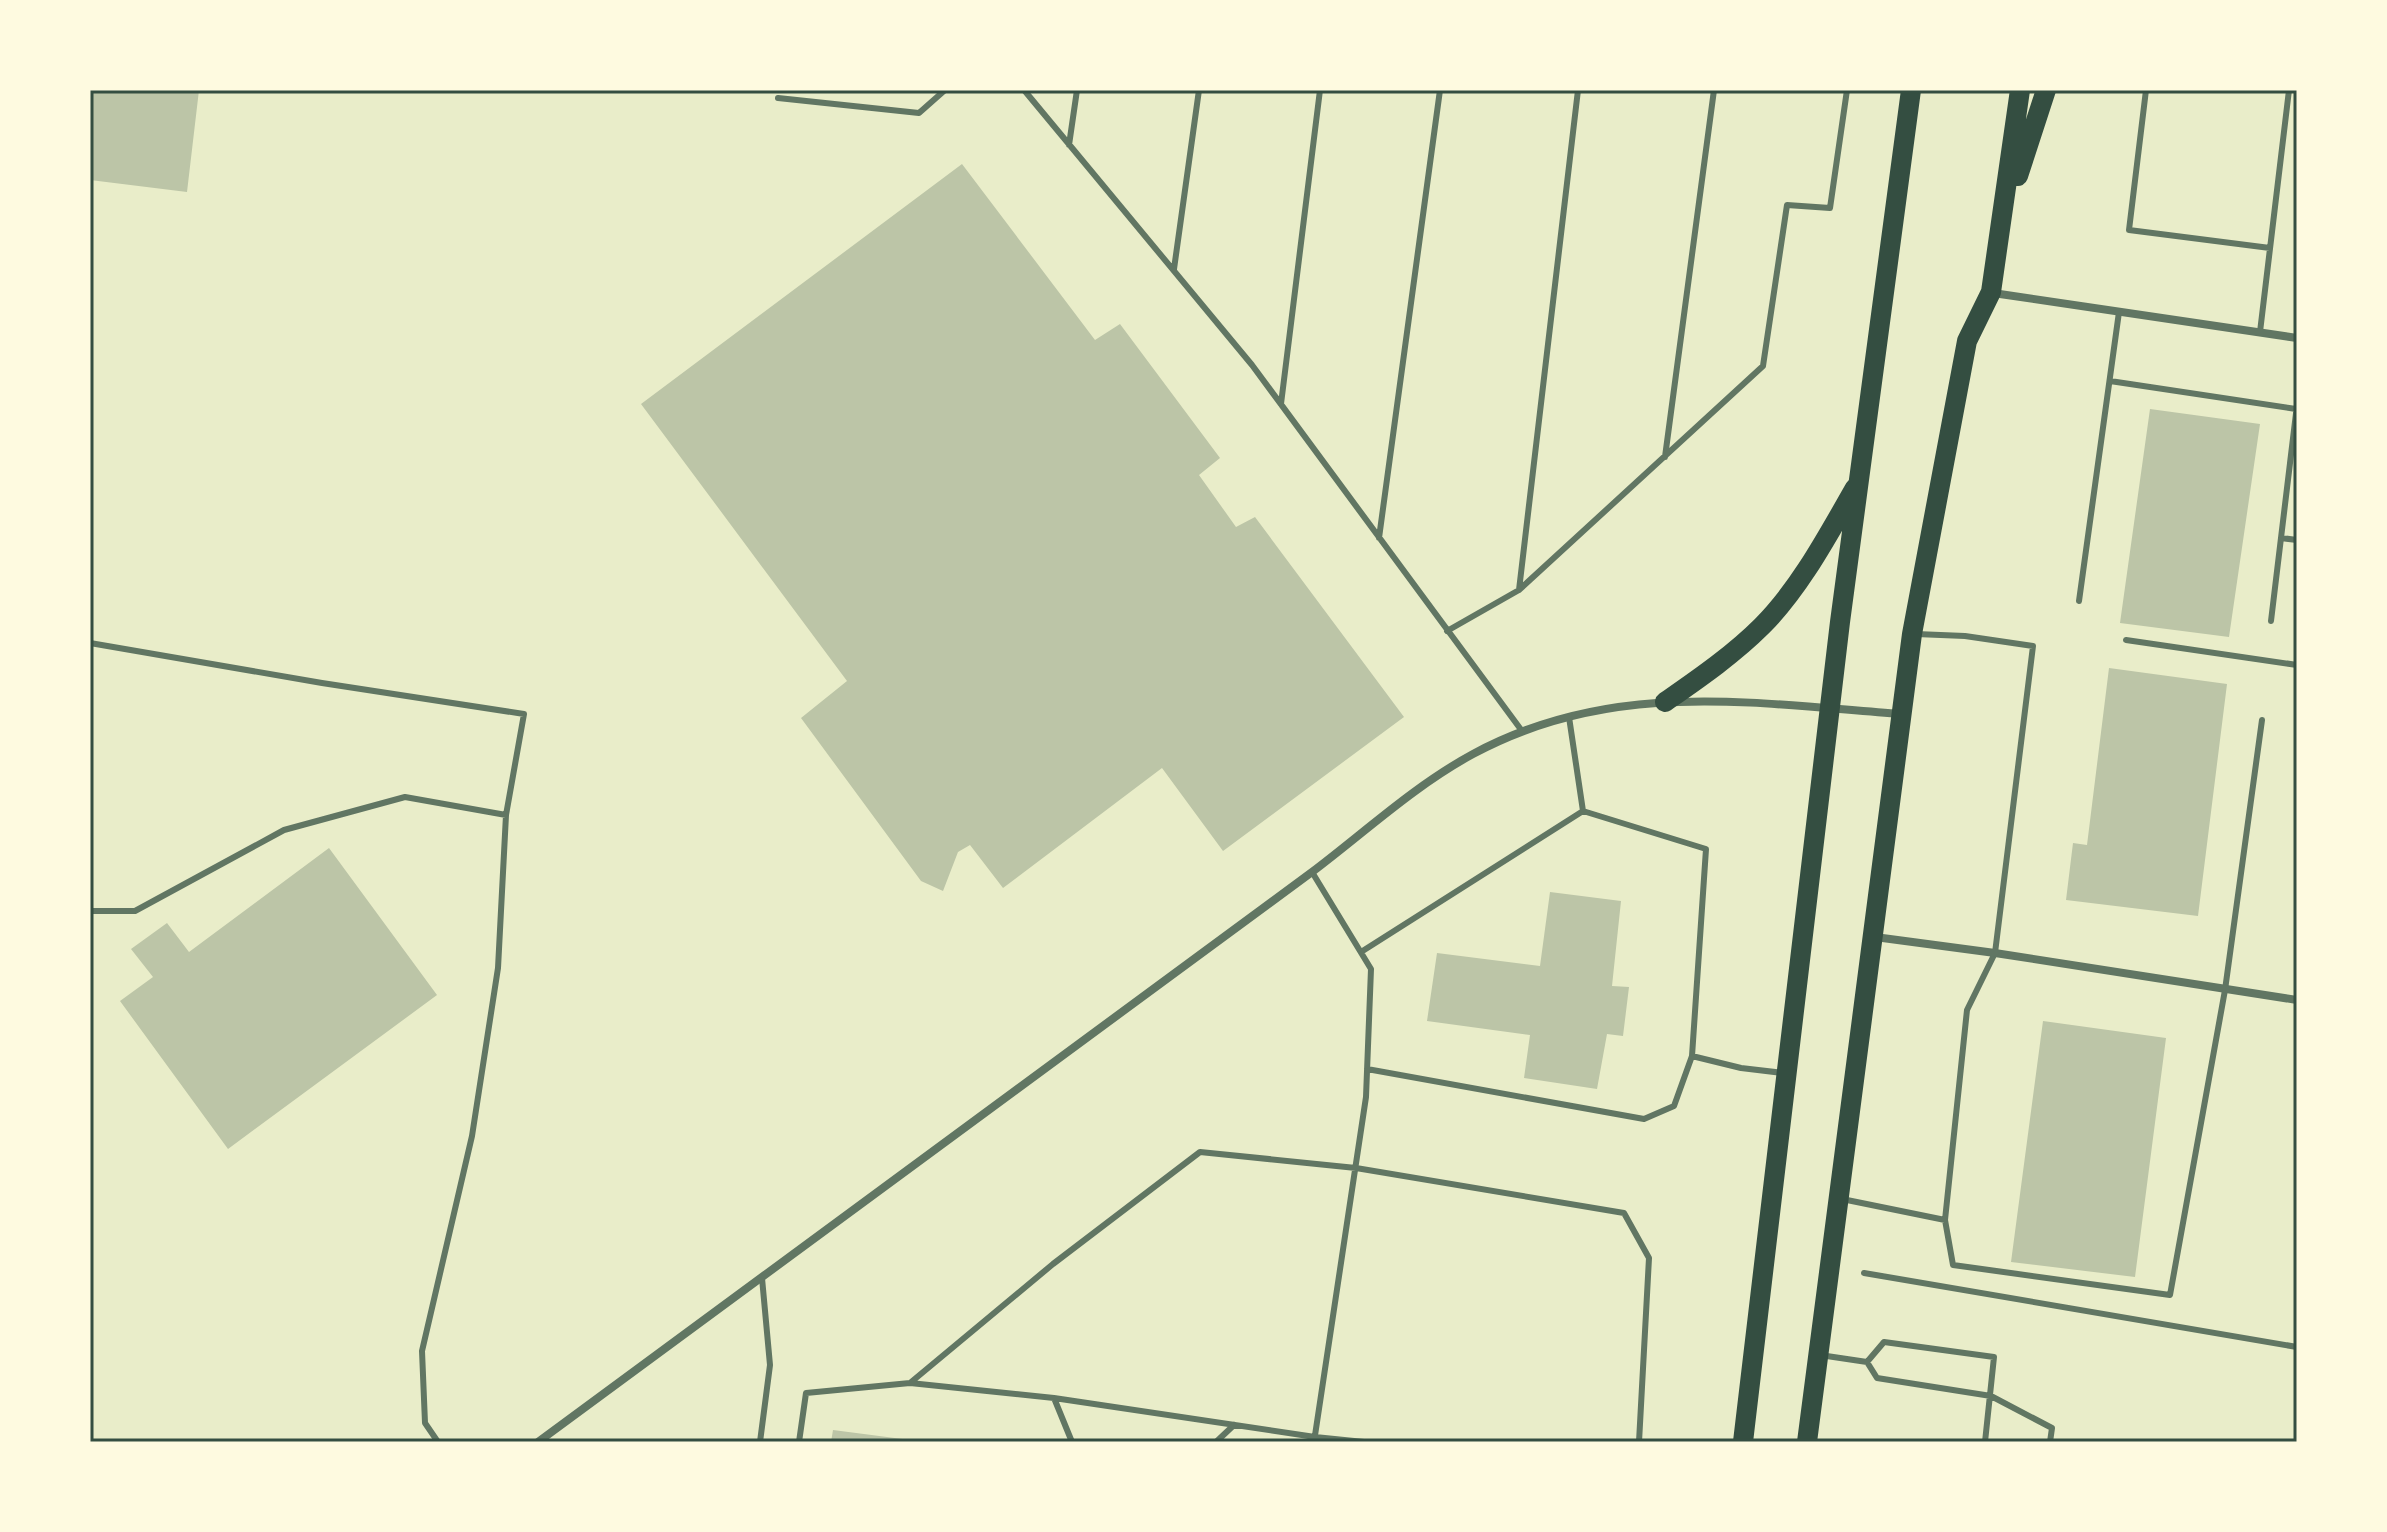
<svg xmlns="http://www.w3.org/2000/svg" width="2387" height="1532" font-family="'PT Sans',sans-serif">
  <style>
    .building { fill: #bcc5a7 }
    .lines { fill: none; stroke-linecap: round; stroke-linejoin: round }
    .service { stroke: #617663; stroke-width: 6 }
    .minor { stroke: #617663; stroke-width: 8 }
    .primary { stroke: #344e41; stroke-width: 20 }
    .neatline { fill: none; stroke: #344e41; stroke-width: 3 }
  </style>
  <rect width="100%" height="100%" fill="#e9edc9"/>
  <!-- building -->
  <path class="building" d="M90 90H199L187 192 90 180Z
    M962 164 1095 340 1120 324 1220 458 1199 475 1236 527 1255 517 1404 717 1223 851 1162 768 1003 888 970 845 958 852 943 891 921 881 801 718 847 681 641 404Z
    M2150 409 2260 424 2229 637 2120 623Z
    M2109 668 2227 684 2198 916 2066 900 2073 843 2087 845Z
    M329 848 437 995 228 1149 120 1001 153 977 131 949 167 923 189 952Z
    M1550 892 1621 901 1612 986 1629 987 1623 1036 1607 1034 1597 1089 1524 1078 1530 1035 1427 1021 1437 953 1540 966Z
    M2043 1021 2166 1038 2135 1277 2011 1262Z
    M833 1430 910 1440V1442H831Z"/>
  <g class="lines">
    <!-- service -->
    <path class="service" d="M1024 90 1252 365 1522 731
      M2146 90 2129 230 2270 248
      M778 98 919 113 945 90
      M1069 145 1077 90
      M1174 269 1199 90
      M2260 332 2289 90
      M2110 381 2296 409
      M1281 404 1320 90
      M1665 457 1714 90
      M1379 538 1440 90
      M2281 538 2297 540
      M1519 590 1763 366 1787 205 1830 208 1847 90
      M2079 601 2119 312
      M2271 621 2297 405
      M1447 631 1519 590 1578 90
      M2126 640 2297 665
      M90 643 322 683 524 714 506 815 498 968 472 1136 422 1351 425 1423 438 1442
      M1569 717 1583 811 1706 849 1692 1056 1741 1068 1783 1073
      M1312 872 1371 969 1366 1097 1314 1442
      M90 911H135L284 830 405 797 506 815
      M1361 952 1583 811
      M1367 1069 1644 1119 1674 1106 1692 1056
      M1842 1199 1945 1220 1967 1010 1995 953 2033 646 1965 636 1916 634
      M1945 1220 1953 1265 2170 1295 2225 990 2262 720
      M1864 1273 2297 1347
      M1820 1355 1867 1362 1877 1378 1991 1396 2052 1428 2050 1442
      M1867 1362 1884 1342 1994 1357 1985 1442
      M910 1383 1054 1398 1315 1437 1364 1442
      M1054 1398 1072 1442
      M760 1442 770 1365 762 1278
      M799 1442 806 1393 910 1383 1053 1264 1200 1152 1356 1168 1624 1213 1649 1258 1639 1442
      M1216 1442 1234 1425"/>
    <!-- minor -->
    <path class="minor" d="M1993 293 2297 338
      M1875 937 1995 953 2297 1000
      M538 1442 1312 872C1365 832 1414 786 1473 754 1612 679 1751 703 1901 714"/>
    <!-- primary -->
    <path class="primary" d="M2018 176 2046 90
      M1665 702C1698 679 1733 655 1762 626 1800 588 1828 535 1855 488
      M1743 1442 1840 622 1911 90
      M1807 1442 1912 634 1967 341 1991 292 2020 90"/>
  </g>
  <!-- border -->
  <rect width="2387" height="1532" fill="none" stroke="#fefae0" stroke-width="184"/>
  <rect x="92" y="92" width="2203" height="1348" class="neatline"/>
</svg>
